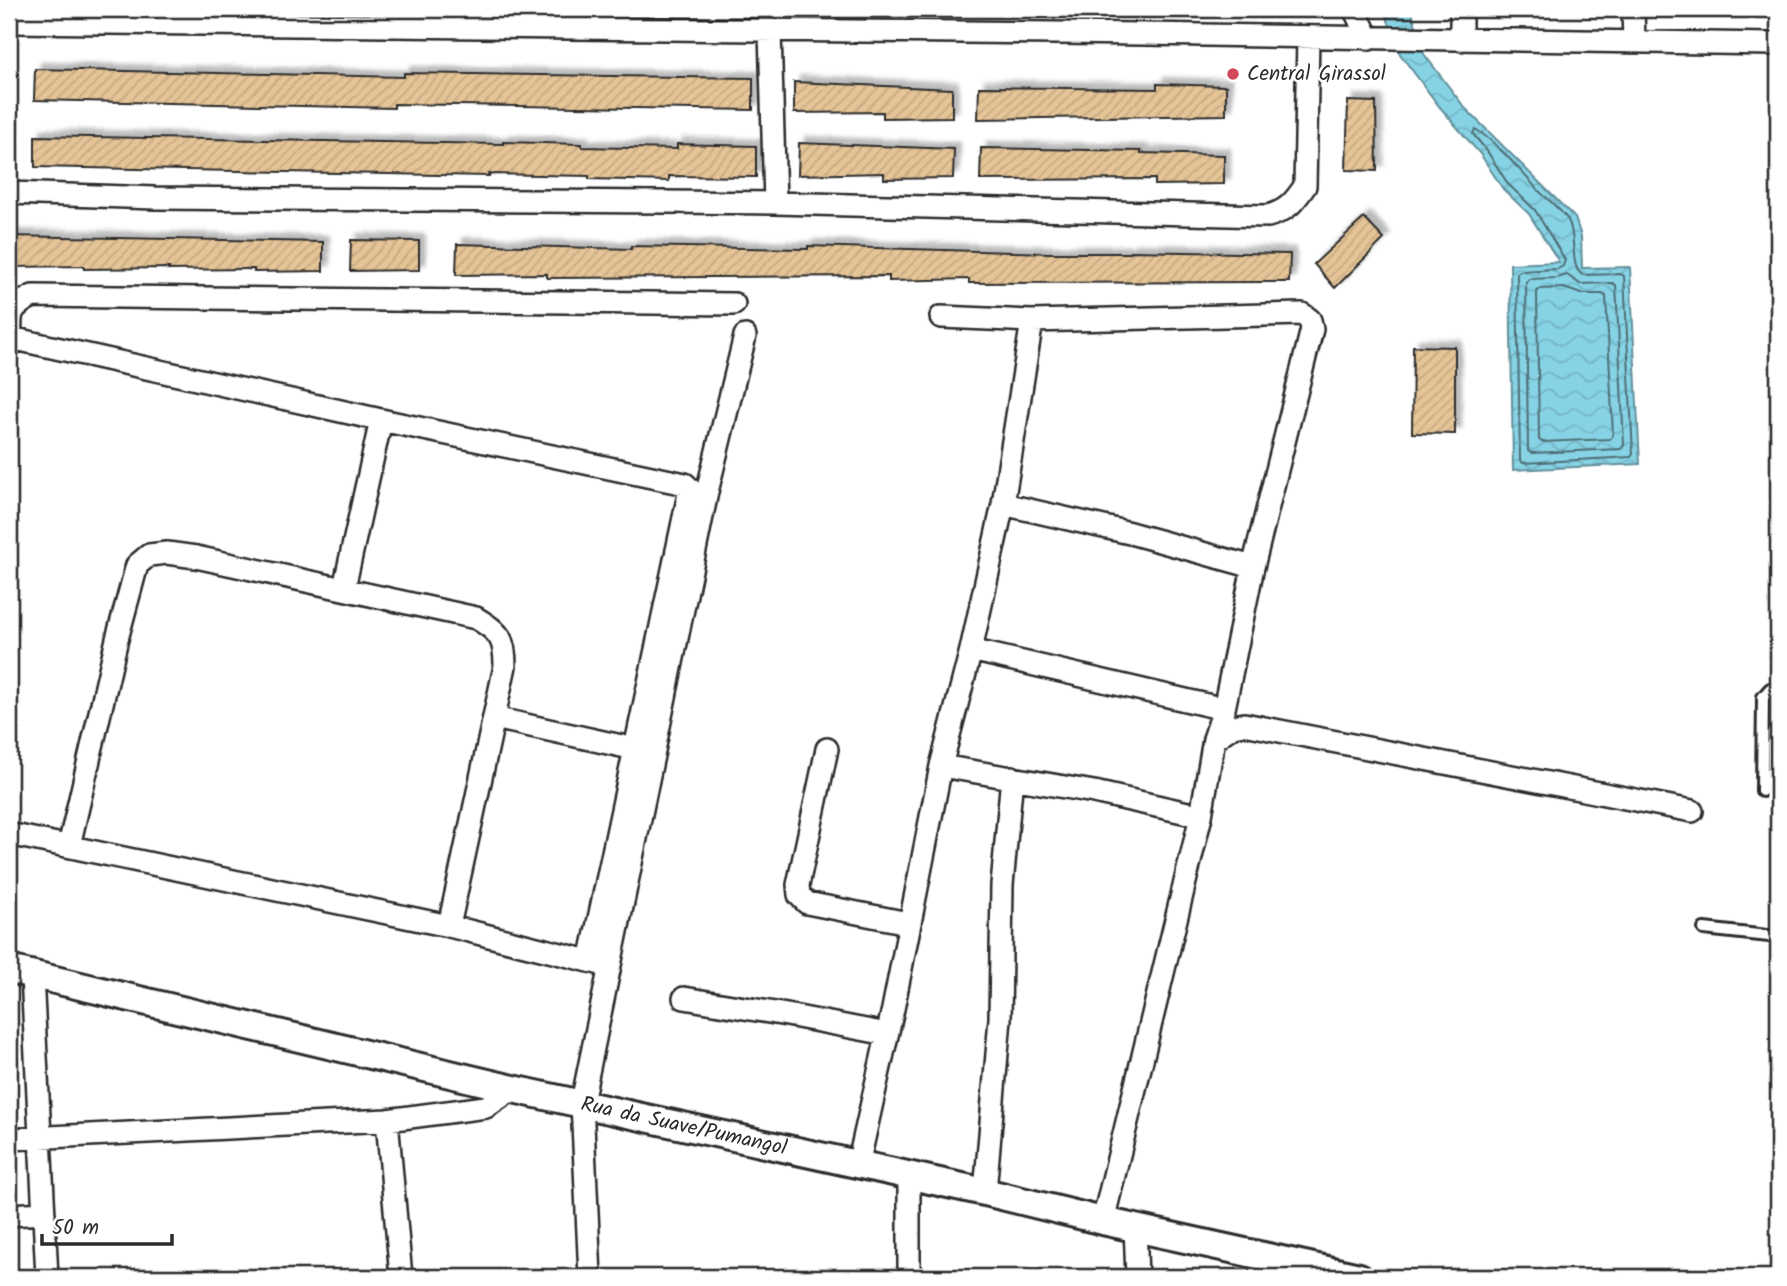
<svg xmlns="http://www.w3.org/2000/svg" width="1787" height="1286" font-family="Kalam,sans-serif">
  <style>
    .water { fill: url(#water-waves); stroke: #62909b; stroke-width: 2 }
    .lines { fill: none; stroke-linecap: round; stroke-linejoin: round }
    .shore { stroke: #4f6e75; stroke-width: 2 }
    .building { fill: url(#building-hatch); stroke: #2b2b2b; stroke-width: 2; filter: url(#shadow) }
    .service-casing { stroke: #2b2b2b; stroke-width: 16 }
    .minor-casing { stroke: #2b2b2b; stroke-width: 26 }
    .tertiary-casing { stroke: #2b2b2b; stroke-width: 32 }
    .service { stroke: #fff; stroke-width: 10 }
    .minor { stroke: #fff; stroke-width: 21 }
    .tertiary { stroke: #fff; stroke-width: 26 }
    .poi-dot { fill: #d1495b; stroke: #fff; stroke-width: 2.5 }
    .labels { text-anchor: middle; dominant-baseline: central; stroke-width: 5; stroke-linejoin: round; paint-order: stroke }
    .poi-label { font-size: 21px; fill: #2b2b2b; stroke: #fff; text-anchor: start }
    .street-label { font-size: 21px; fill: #2b2b2b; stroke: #fff }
  </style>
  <defs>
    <pattern id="water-waves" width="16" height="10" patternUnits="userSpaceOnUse" patternTransform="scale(1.75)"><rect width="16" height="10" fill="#86d3e5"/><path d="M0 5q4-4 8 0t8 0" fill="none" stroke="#74b5c5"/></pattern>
    <pattern id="building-hatch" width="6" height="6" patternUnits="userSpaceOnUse" patternTransform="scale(1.75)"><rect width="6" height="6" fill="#e5c497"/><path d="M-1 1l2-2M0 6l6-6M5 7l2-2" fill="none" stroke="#c5a982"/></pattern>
    <filter id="shadow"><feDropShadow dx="6" dy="-6" stdDeviation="2" flood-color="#0004"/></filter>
  </defs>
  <rect width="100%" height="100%" fill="#fff"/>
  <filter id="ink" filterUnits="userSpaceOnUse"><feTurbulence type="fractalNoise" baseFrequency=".0143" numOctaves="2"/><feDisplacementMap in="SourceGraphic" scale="14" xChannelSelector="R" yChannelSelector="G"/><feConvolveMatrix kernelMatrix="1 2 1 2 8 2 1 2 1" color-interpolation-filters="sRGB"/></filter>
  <g filter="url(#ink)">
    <!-- water -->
    <path class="water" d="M1384 9H1411L1424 54 1465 108 1575 218 1581 236 1582 268 1630 267 1640 464 1513 470 1510 264 1559 262 1529 214 1503 189 1481 155 1439 106 1400 54Z"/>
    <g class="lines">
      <!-- shore -->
      <path class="shore" d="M1475 129C1496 141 1523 174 1541 193 1550 201 1561 210 1568 220 1577 235 1569 269 1583 275L1621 274 1624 276 1633 454 1631 457 1523 463 1520 460 1517 273 1520 271 1558 269 1563 266 1565 260 1535 210 1508 184 1487 151 1473 134Z
        M1567 275 1580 284 1612 283 1616 285 1624 445 1621 449 1532 453 1528 451 1526 282 1529 279 1557 278Z
        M1564 288 1581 294H1602L1606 296 1613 435 1610 439 1542 442 1539 440 1537 292 1540 289Z"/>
    </g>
    <!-- building -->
    <path class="building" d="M35 69 404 77V73L753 78V110L394 104V108L34 100Z
      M794 82 952 89V117L883 118V112L794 113Z
      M1157 84 1226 86V115L978 119 979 87 1157 89Z
      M1348 101 1376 102 1377 171 1346 170Z
      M35 136 503 144V142L582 144V147L677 149V144L756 146V177L669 176V181L589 179V176L489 174V176L35 167Z
      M799 143 954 149 953 178 884 179V173L798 175Z
      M981 148 1141 151V153L1224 155V184L1155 185V179L980 180Z
      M1364 218 1384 239 1335 288 1314 264Z
      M9 236 323 242V271L254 272V269L168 270 169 268 84 269V266L9 267Z
      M351 240 419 241V270L350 271Z
      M457 244 631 249V246L808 249V246L1051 253H1130V251L1290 254 1289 282 969 283V279L889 281V276L547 278V274L456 275Z
      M1413 346 1455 347V434L1412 433Z"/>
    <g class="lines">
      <!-- service casing -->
      <g class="service-casing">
        <path id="service" d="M1762 791 1763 697 1770 689 1778 690
          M1704 929 1778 937"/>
      </g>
      <!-- minor casing -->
      <g class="minor-casing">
        <path id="minor" d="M1354 9 1369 39
          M1461 9V40
          M1633 9 1634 42
          M9 22 1144 34 1778 44
          M770 31 775 203
          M9 193 155 198 775 203 1268 216C1287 211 1294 202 1305 186L1308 38
          M941 317 1032 321 1302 314 1310 320 1312 329 1253 567 1224 709 1214 739 1201 816 1103 1221
          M11 338 381 420 685 484 690 489 590 961
          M9 347C15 318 1 312 33 296L734 304
          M1003 504 1130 533 1253 567
          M344 588 381 420
          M971 650 1224 709
          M494 718 635 749
          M1214 739 1233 726 1244 724 1692 811
          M827 749 798 885 799 895 807 903 908 923
          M941 766 1094 792 1201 816
          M9 834 449 926 601 964
          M69 846 117 639 137 565 149 555 167 553 196 557 476 618C500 632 505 639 505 666L449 926
          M32 975 47 1277
          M684 998 787 1015 887 1034
          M387 1120 401 1277
          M9 1139 387 1120 486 1107 513 1089
          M858 1165 893 1009 941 766 971 650 1003 504 1032 321
          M909 1176V1277
          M985 1192 1000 1019 1002 885 1012 777
          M9 1215 44 1213
          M1135 1227 1137 1277
          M590 1277 582 1102 707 492 745 336"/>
      </g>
      <!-- tertiary casing -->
      <g class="tertiary-casing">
        <g id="tertiary">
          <path id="s1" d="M9 969 513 1089 985 1192 1103 1221 1359 1277"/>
        </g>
      </g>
      <!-- service -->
      <use href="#service" class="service"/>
      <!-- minor -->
      <use href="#minor" class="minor"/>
      <!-- tertiary -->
      <use href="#tertiary" class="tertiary"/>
    </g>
  </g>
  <!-- markers -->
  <circle class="poi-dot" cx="1233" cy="74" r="7"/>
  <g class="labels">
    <!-- poi labels -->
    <g class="poi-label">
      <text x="1247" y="74">Central Girassol</text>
    </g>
    <!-- street labels -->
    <g class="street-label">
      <text stroke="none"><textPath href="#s1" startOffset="693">Rua da Suave/Pumangol</textPath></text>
    </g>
  </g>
  <!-- margin -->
  <rect width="1787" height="1286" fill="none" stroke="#fff" stroke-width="35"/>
  <rect x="18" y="18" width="1752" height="1251" fill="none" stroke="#2b2b2b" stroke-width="2.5" filter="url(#ink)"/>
  <!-- scale -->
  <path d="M42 1234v10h130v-10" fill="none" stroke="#2b2b2b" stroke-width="3.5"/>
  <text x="52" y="1234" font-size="21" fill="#2b2b2b" stroke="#ffffff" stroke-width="5" paint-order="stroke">50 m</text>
</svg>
